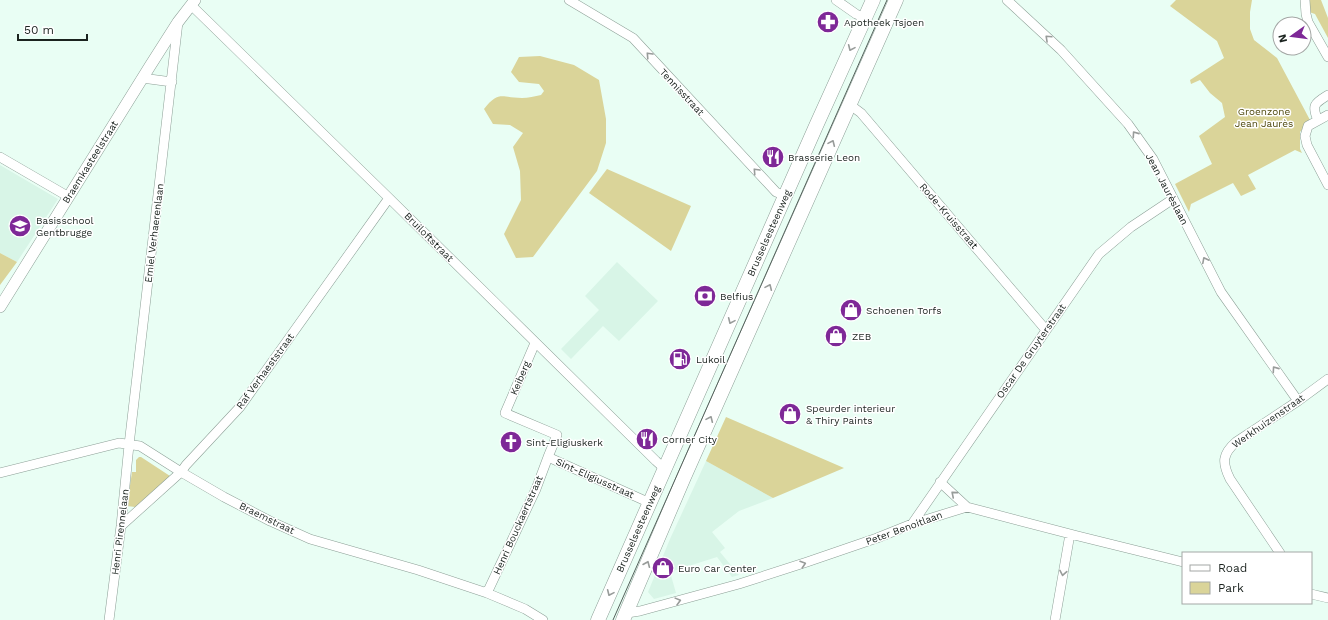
<svg xmlns="http://www.w3.org/2000/svg" width="1328" height="620" font-family="'Work Sans',sans-serif">
  <style>
    .built { fill: #d8f5e7 }
    .green { fill: #dad499 }
    .lines { fill: none; stroke-linecap: round; stroke-linejoin: round }
    .minor-casing { stroke: #8c9f96; stroke-width: 10 }
    .tertiary-casing { stroke: #8c9f96; stroke-width: 12 }
    .primary-casing { stroke: #8c9f96; stroke-width: 15 }
    .minor { stroke: #fff; stroke-width: 9 }
    .tertiary { stroke: #fff; stroke-width: 11 }
    .primary { stroke: #fff; stroke-width: 14 }
    .tram { stroke: #56615c; stroke-width: 1 }
    .oneway { stroke: #989c9a }
    .labels { text-anchor: middle; dominant-baseline: central; stroke-width: 3; stroke-linejoin: round; paint-order: stroke }
    .poi-label { font-size: 10px; fill: #1b231f; stroke: #fff; text-anchor: start }
    .street-label { font-size: 10px; fill: #1b231f; stroke: #fff }
    .park-label { font-size: 10px; fill: #4d470b; stroke: #fff }
  </style>
  <rect width="100%" height="100%" fill="#e9fef4"/>
  <!-- built -->
  <path class="built" d="M0 165 58 199 17 262 0 253Z
    M617 262 658 301 619 341 603 326 571 359 561 349 599 310 585 296Z
    M706 461 773 498 739 511 712 532 725 548 720 552 739 575 732 577 717 557 670 572 676 593 654 599 648 592 670 539Z"/>
  <!-- green -->
  <path class="green" d="M1176 0H1252L1250 12V29L1254 40 1277 58 1310 120 1300 132V149L1302 153 1295 150 1248 175 1256 189 1241 196 1233 183 1191 204 1189 212 1175 184 1212 164 1199 136 1225 117 1222 103 1210 93 1200 80 1191 84 1190 80 1224 58 1217 41 1170 6Z
    M1309 0H1321L1328 18V38L1315 14 1309 12Z
    M540 56 574 65 599 80 606 119V143L597 171 533 257 516 258 504 234 521 200 520 171 513 147 523 133 510 125 493 124 484 109C499 90 502 98 522 98 528 98 535 96 541 95L544 91 539 84 519 82 511 72 519 57Z
    M607 169 691 206 671 251 589 193Z
    M0 253 17 262 0 285Z
    M726 417 733 420 844 468 773 498 706 461Z
    M139 457H141L170 476 166 482 135 507 127 506 132 472H136V460Z"/>
  <g class="lines">
    <!-- minor casing -->
    <g class="minor-casing">
      <path id="minor" d="M569 0 633 38 776 192 785 196
        M836 0 856 14 865 18
        M1007 0 1061 50 1128 124 1153 159 1221 292 1298 401
        M1305 0 1306 14 1308 22 1328 57
        M191 5 389 198 656 461 665 469
        M142 78 172 82
        M849 104 861 113 1046 330
        M1328 115 1308 126 1305 136 1307 145 1328 185
        M1318 120C1311 105 1315 103 1328 95
        M0 157 69 197
        M535 343 505 413 557 435 548 457 650 503
        M0 473 119 443 140 446 181 472 224 497 270 521 310 539 418 570 487 593 525 609 543 620
        M940 482 967 507
        M912 524 1099 254 1131 227 1173 199
        M121 526 181 472 186 465 240 407 389 198
        M1280 553 1230 479C1222 463 1222 454 1236 442L1298 401 1328 379
        M487 593 536 489 548 457
        M1311 594 1328 598
        M627 613 640 611 739 584 807 562 877 538 912 524 967 507 1078 536 1183 562
        M109 620 121 526 129 445 178 22
        M1055 620 1070 534"/>
    </g>
    <!-- tertiary casing -->
    <g class="tertiary-casing">
      <path id="tertiary" d="M0 307 150 66 178 22 195 0"/>
    </g>
    <!-- primary casing -->
    <g class="primary-casing">
      <path id="primary" d="M598 620 816 126 873 0
        M623 620 684 477 896 0"/>
    </g>
    <!-- minor -->
    <use href="#minor" class="minor"/>
    <!-- tertiary -->
    <use href="#tertiary" class="tertiary"/>
    <!-- primary -->
    <use href="#primary" class="primary"/>
    <!-- tram -->
    <path class="tram" d="M613 620 887 0"/>
  </g>
  <!-- one-way arrows -->
  <defs><path id="oneway-chevron" d="M-2-3.5L2.5 0L-2 3.5" fill="none" stroke-width="1.6" stroke-linecap="round" stroke-linejoin="round"/></defs>
  <g class="oneway">
    <use href="#oneway-chevron" transform="translate(1048 38) rotate(-137)"/>
    <use href="#oneway-chevron" transform="translate(851 48) rotate(114)"/>
    <use href="#oneway-chevron" transform="translate(649 55) rotate(-133)"/>
    <use href="#oneway-chevron" transform="translate(1135 134) rotate(-125)"/>
    <use href="#oneway-chevron" transform="translate(832 143) rotate(-66)"/>
    <use href="#oneway-chevron" transform="translate(756 171) rotate(-133)"/>
    <use href="#oneway-chevron" transform="translate(1205 260) rotate(-117)"/>
    <use href="#oneway-chevron" transform="translate(769 287) rotate(-66)"/>
    <use href="#oneway-chevron" transform="translate(731 321) rotate(114)"/>
    <use href="#oneway-chevron" transform="translate(1275 369) rotate(-125)"/>
    <use href="#oneway-chevron" transform="translate(710 419) rotate(-66)"/>
    <use href="#oneway-chevron" transform="translate(954 494) rotate(-140)"/>
    <use href="#oneway-chevron" transform="translate(647 564) rotate(-67)"/>
    <use href="#oneway-chevron" transform="translate(803 564) rotate(-18)"/>
    <use href="#oneway-chevron" transform="translate(1063 573) rotate(100)"/>
    <use href="#oneway-chevron" transform="translate(610 593) rotate(114)"/>
    <use href="#oneway-chevron" transform="translate(678 601) rotate(-15)"/>
  </g>
  <!-- icons -->
  <defs>
    <g id="pharmacy-disc" transform="scale(1.15)"><circle r="9.5" fill="#7e2897" stroke="#fff"/><path d="M-2-6h4v4h4v4h-4v4h-4v-4h-4v-4h4Z" fill="#fff"/></g>
    <g id="restaurant-disc" transform="scale(1.15)"><circle r="9.5" fill="#7e2897" stroke="#fff"/><path d="M-5-6h1v4h1v-4h1v4h1v-4h1v5L-1.5 .5V6h-2V.5L-5-1ZM5-6V6H3V1.5H1.5Q1.5-4 5-6Z" fill="#fff"/></g>
    <g id="school-disc" transform="scale(1.15)"><circle r="9.5" fill="#7e2897" stroke="#fff"/><path d="M0-5L7-2L0 1L-7-2ZM-4 1L0 2.5L4 1V4Q0 6-4 4Z" fill="#fff"/></g>
    <g id="bank-disc" transform="scale(1.15)"><circle r="9.5" fill="#7e2897" stroke="#fff"/><path d="M-6-4H6V4H-6ZM0-2.3a2.3 2.3 0 1 0 0 4.6a2.3 2.3 0 1 0 0-4.6Z" fill="#fff"/></g>
    <g id="shop-disc" transform="scale(1.15)"><circle r="9.5" fill="#7e2897" stroke="#fff"/><path d="M-5-2.5h2.3a2.7 3.5 0 0 1 5.4 0H5L5.5 6h-11ZM-1.5-2.5h3a1.5 2.3 0 0 0-3 0Z" fill="#fff"/></g>
    <g id="fuel-disc" transform="scale(1.15)"><circle r="9.5" fill="#7e2897" stroke="#fff"/><path d="M-5.5-6h7V0h2V4h1.3V-2.5L3-4.5l.8-.8L6-3V5H2.5V1h-1V6h-7ZM-4.2-4.7v3.2H.2V-4.7Z" fill="#fff"/></g>
    <g id="church-disc" transform="scale(1.15)"><circle r="9.5" fill="#7e2897" stroke="#fff"/><path d="M-1.2-6h2.4v3.5h3.3v2.4h-3.3V6h-2.4V-.1h-3.3v-2.4h3.3Z" fill="#fff"/></g>
  </defs>
  <g fill-rule="evenodd">
    <use href="#pharmacy-disc" x="828" y="22"/>
    <use href="#restaurant-disc" x="773" y="157"/>
    <use href="#school-disc" x="20" y="226"/>
    <use href="#bank-disc" x="705" y="296"/>
    <use href="#shop-disc" x="851" y="310"/>
    <use href="#shop-disc" x="836" y="336"/>
    <use href="#fuel-disc" x="680" y="359"/>
    <use href="#shop-disc" x="790" y="414"/>
    <use href="#restaurant-disc" x="647" y="439"/>
    <use href="#church-disc" x="511" y="442"/>
    <use href="#shop-disc" x="663" y="568"/>
  </g>
  <g class="labels">
    <!-- poi labels -->
    <g class="poi-label">
      <text x="844" y="22">Apotheek Tsjoen</text>
      <text x="788" y="157">Brasserie Leon</text>
      <text x="36" y="220">Basisschool<tspan x="36" dy="12">Gentbrugge</tspan></text>
      <text x="720" y="296">Belfius</text>
      <text x="866" y="310">Schoenen Torfs</text>
      <text x="852" y="336">ZEB</text>
      <text x="696" y="359">Lukoil</text>
      <text x="806" y="408">Speurder interieur<tspan x="806" dy="12">&amp; Thiry Paints</tspan></text>
      <text x="662" y="439">Corner City</text>
      <text x="526" y="442">Sint-Eligiuskerk</text>
      <text x="678" y="568">Euro Car Center</text>
    </g>
    <!-- street labels -->
    <g class="street-label">
      <text transform="translate(682 92) rotate(47)">Tennisstraat</text>
      <text transform="translate(90 162) rotate(-58)">Braemkasteelstraat</text>
      <text transform="translate(1167 189) rotate(62)">Jean Jaurèslaan</text>
      <text transform="translate(949 216) rotate(49)">Rode-Kruisstraat</text>
      <text transform="translate(154 233) rotate(-83)">Emiel Verhaerenlaan</text>
      <text transform="translate(769 233) rotate(-66)">Brusselsesteenweg</text>
      <text transform="translate(429 237) rotate(45)">Bruiloftstraat</text>
      <text transform="translate(1031 351) rotate(-55)">Oscar De Gruyterstraat</text>
      <text transform="translate(265 371) rotate(-54)">Raf Verhaeststraat</text>
      <text transform="translate(520 378) rotate(-67)">Keiberg</text>
      <text transform="translate(1268 421) rotate(-35)">Werkhuizenstraat</text>
      <text transform="translate(595 478) rotate(24)">Sint-Eligiusstraat</text>
      <text transform="translate(267 518) rotate(26)">Braemstraat</text>
      <text transform="translate(518 525) rotate(-66)">Henri Bouckaertstraat</text>
      <text transform="translate(904 528) rotate(-20)">Peter Benoitlaan</text>
      <text transform="translate(638 529) rotate(-66)">Brusselsesteenweg</text>
      <text transform="translate(120 532) rotate(-83)">Henri Pirennelaan</text>
    </g>
    <!-- park labels -->
    <g class="park-label">
      <text x="1264" y="111">Groenzone<tspan x="1264" dy="12">Jean Jaurès</tspan></text>
    </g>
  </g>
  <!-- legend -->
  <rect x="1182" y="552" width="130" height="52" fill="#ffffff" stroke="#a4a7a5"/>
  <rect x="1190" y="565" width="20" height="6" fill="#ffffff" stroke="#a4a7a5"/>
  <text x="1218" y="572" font-size="12" fill="#1b231f">Road</text>
  <rect x="1190" y="582" width="20" height="12" fill="#dad499" stroke="#a4a7a5"/>
  <text x="1218" y="592" font-size="12" fill="#1b231f">Park</text>
  <!-- north arrow -->
  <g transform="translate(1292 36) rotate(256)"><circle r="19" fill="#ffffff" stroke="#a4a7a5"/>
  <path d="M0-3L7 15L0 10L-7 15Z" fill="#7e2897"/>
  <text y="-6" font-size="11" font-weight="bold" text-anchor="middle" fill="#1b231f">N</text>
  </g>
  <!-- scale -->
  <path d="M18 34v6h69v-6" fill="none" stroke="#1b231f" stroke-width="2"/>
  <text x="24" y="34" font-size="12" fill="#1b231f" stroke="#ffffff" stroke-width="3" paint-order="stroke">50 m</text>
</svg>
